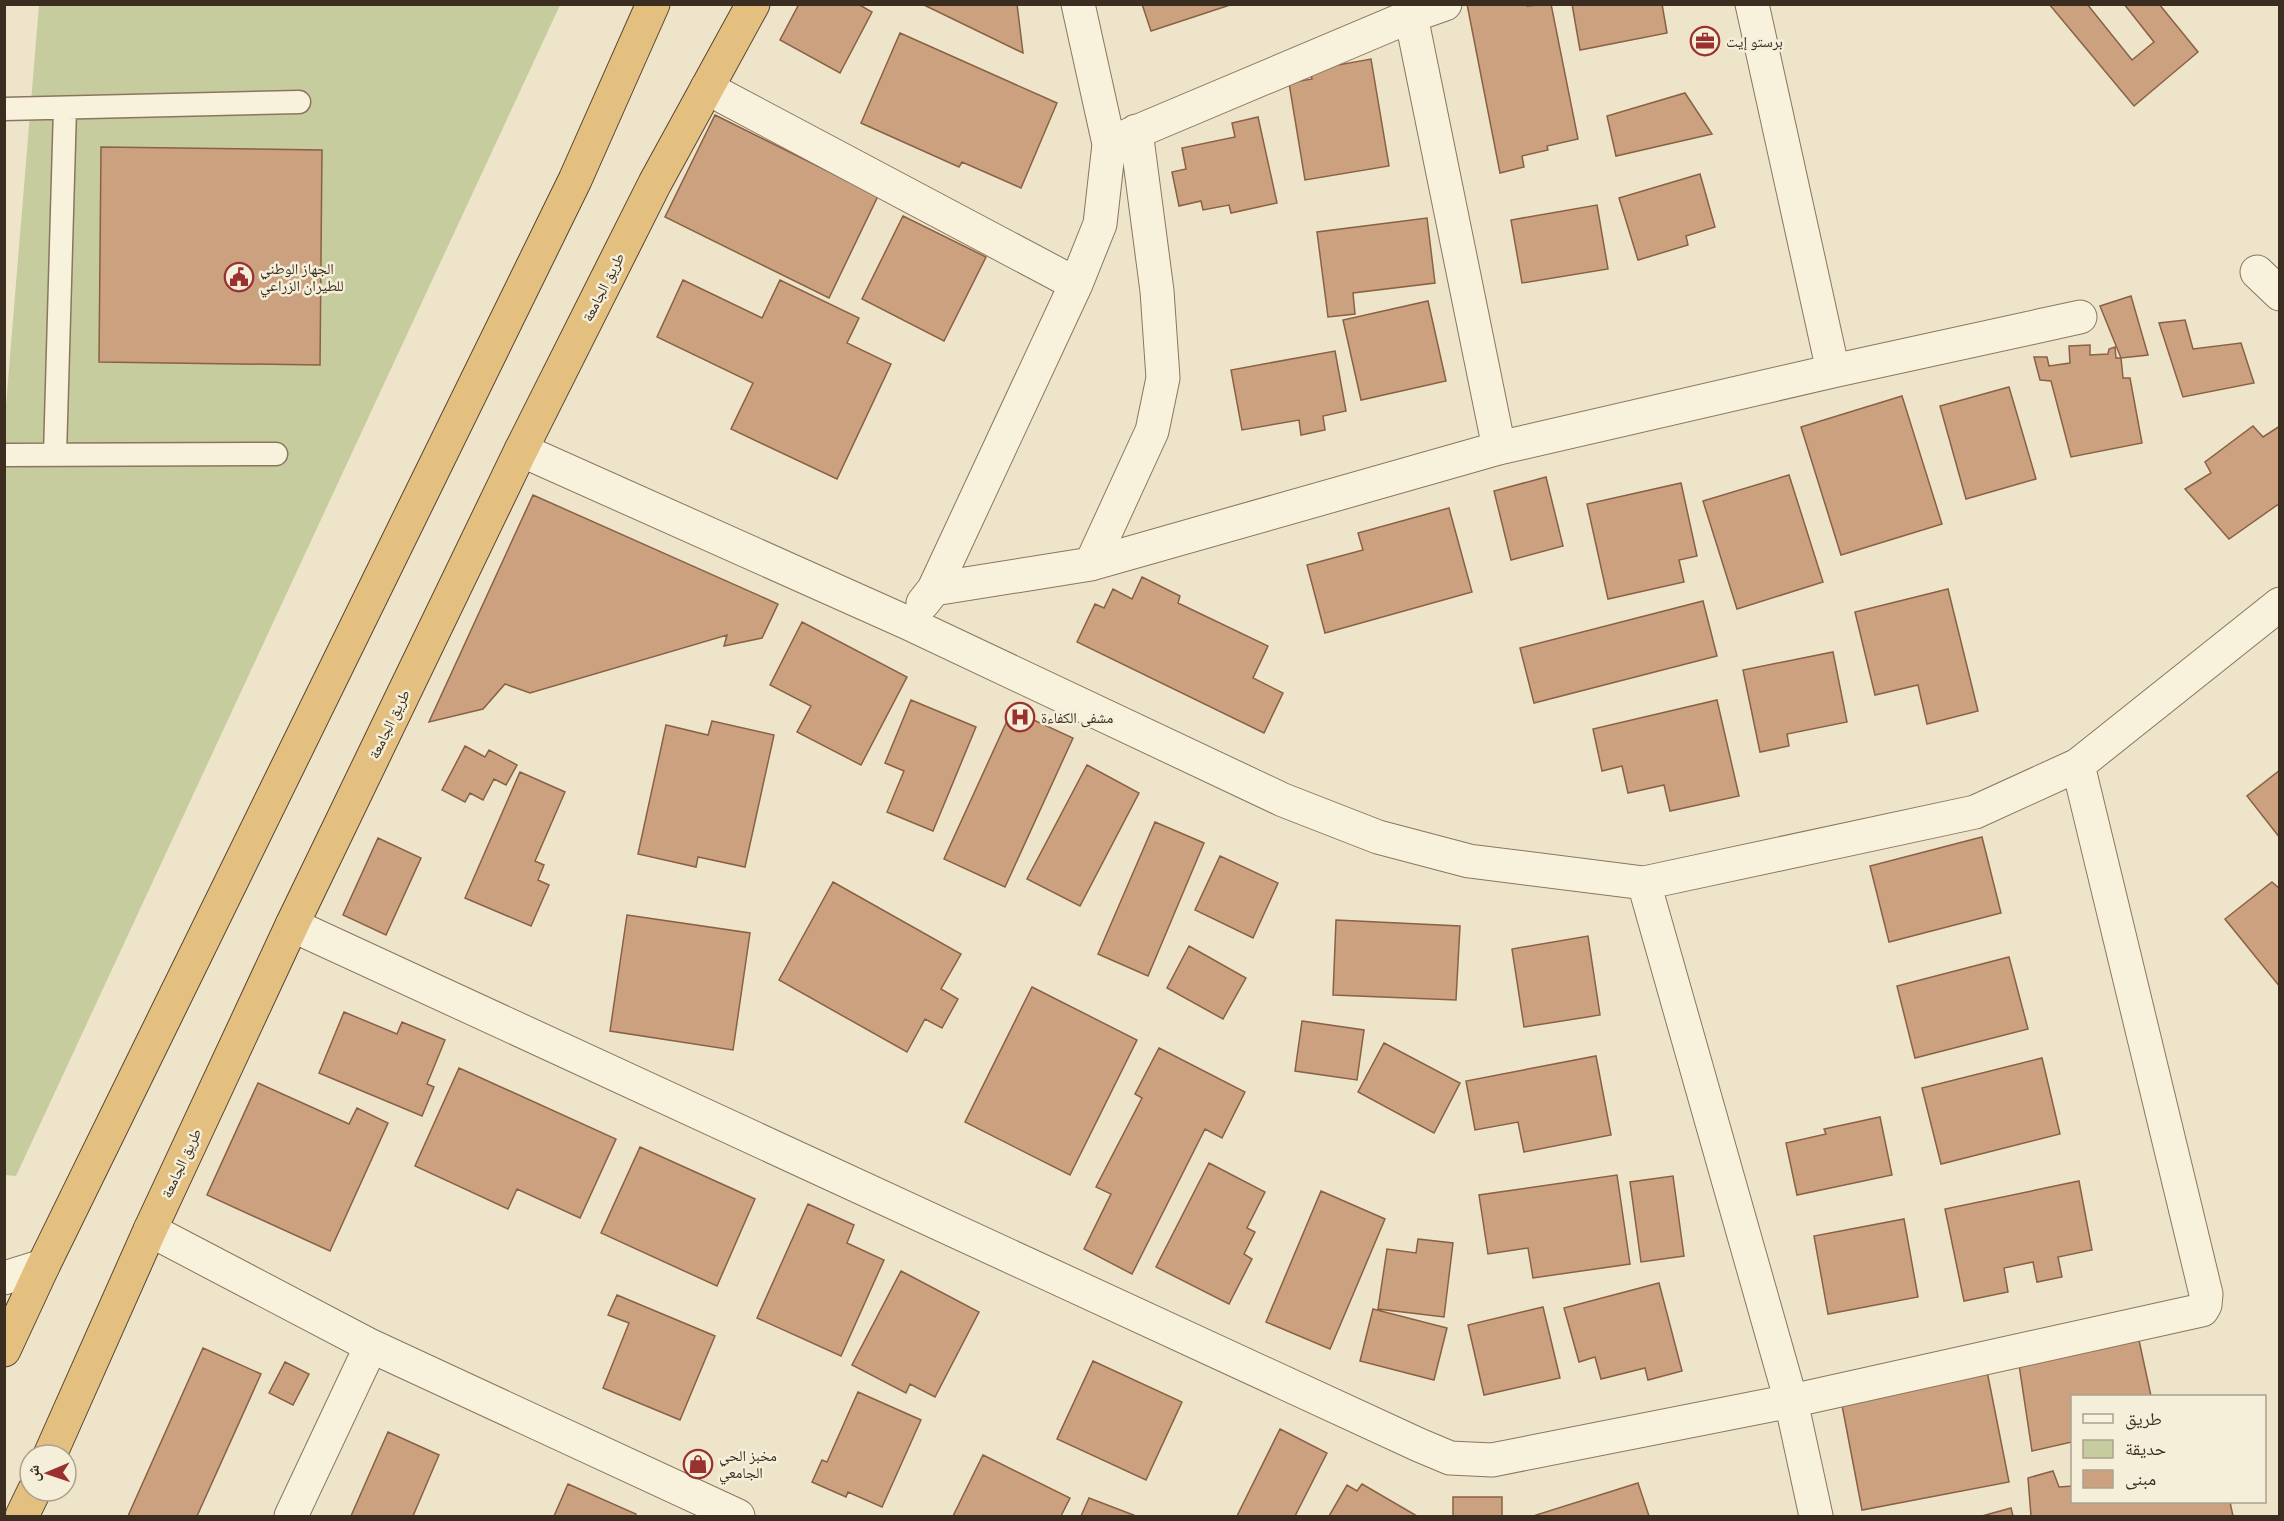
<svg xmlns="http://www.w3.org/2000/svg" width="2284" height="1521" font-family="'Source Serif 4','Noto Naskh Arabic',serif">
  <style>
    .green { fill: #c6cc9d }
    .building { fill: #cba180; stroke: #896144; stroke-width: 1.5 }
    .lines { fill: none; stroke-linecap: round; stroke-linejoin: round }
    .service-casing { stroke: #8a765e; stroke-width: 25 }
    .minor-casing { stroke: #8a765e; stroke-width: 35 }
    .trunk-casing { stroke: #584431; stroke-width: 35 }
    .service { stroke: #f8f1dc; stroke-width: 22 }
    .minor { stroke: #f8f1dc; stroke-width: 33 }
    .trunk { stroke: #e4c080; stroke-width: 33 }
    .labels { text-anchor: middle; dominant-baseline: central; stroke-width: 5; stroke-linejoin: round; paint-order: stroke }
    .poi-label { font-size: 15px; fill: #3b2e21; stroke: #f5eed8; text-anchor: start }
    .street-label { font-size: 15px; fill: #3b2e21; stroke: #f5eed8 }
  </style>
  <rect width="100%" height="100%" fill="#eee4c9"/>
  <!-- green -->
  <path class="green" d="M39 5H560L16 1176 5 1175 4 429Z"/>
  <!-- building -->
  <path class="building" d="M799 4H858L872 12 840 73 780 40Z
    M922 4H1017L1023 53Z
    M1142 4H1233L1151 31Z
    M1467 4H1526L1527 6 1551 4 1578 139 1547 146 1548 150 1522 156 1524 167 1500 173Z
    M1572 4H1662L1667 33 1580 50Z
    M2049 4H2087L2132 60 2154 42 2124 4H2159L2198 52 2134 106Z
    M900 33 1057 103 1021 188 962 162 959 167 861 123Z
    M1371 59 1389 166 1305 180 1289 83 1312 79 1310 70Z
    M1685 93 1712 134 1616 156 1607 116Z
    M715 115 878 196 829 298 665 217Z
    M1258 117 1277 203 1231 213 1229 205 1203 210 1201 201 1179 206 1172 172 1186 169 1182 148 1235 137 1232 123Z
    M101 147 322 150 320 365 99 362Z
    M1700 174 1715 227 1686 236 1688 245 1638 260 1619 198Z
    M1597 205 1608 269 1522 283 1511 220Z
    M903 216 986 257 944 341 862 299Z
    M1427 218 1435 283 1353 293 1355 314 1328 317 1317 232Z
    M683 280 762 318 780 280 859 318 847 343 891 364 837 479 731 429 753 383 657 337Z
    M2131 296 2148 355 2121 358 2100 306Z
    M1428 301 1446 381 1361 400 1343 320Z
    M2185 320 2193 349 2241 343 2254 383 2183 397 2159 323Z
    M2090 345V355L2108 354 2109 349 2115 347 2116 358H2121L2123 378H2130L2142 443 2071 457 2051 381 2040 380 2034 357H2047L2049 366 2070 363 2069 346Z
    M1335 351 1346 411 1323 416 1325 430 1301 435 1299 420 1242 430 1231 370Z
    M2009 387 2036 479 1966 499 1940 406Z
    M1902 396 1942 524 1841 555 1801 427Z
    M2253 426 2263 437 2280 426V503L2229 539 2185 489 2211 473 2205 462Z
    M1789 475 1823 582 1737 609 1703 501Z
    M1546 477 1563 546 1511 560 1494 491Z
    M1681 483 1697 556 1679 560 1684 582 1608 599 1587 504Z
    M533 495 778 604 762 638 724 646 727 635 530 693 505 684 483 709 429 722Z
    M1449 508 1472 592 1325 633 1307 565 1363 550 1358 533Z
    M1142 577 1180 596 1178 603 1268 646 1253 678 1283 693 1264 733 1077 642 1095 604 1104 608 1113 589 1132 599Z
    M1948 589 1978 711 1927 724 1918 685 1875 695 1855 612Z
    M1703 601 1717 656 1534 703 1520 648Z
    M802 622 907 677 861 765 797 732 811 706 770 685Z
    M1833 652 1847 722 1787 734 1789 746 1760 752 1743 670Z
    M911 700 976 727 933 831 887 812 904 771 885 763Z
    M1717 700 1739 796 1670 811 1664 785 1628 793 1622 766 1602 771 1593 729Z
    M1012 710 1073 738 1005 887 944 859Z
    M712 721 774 735 745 867 698 857 696 867 638 854 666 725 708 735Z
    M465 746 485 757 489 750 517 765 506 785 494 779 483 800 470 793 465 802 442 790Z
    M1087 765 1139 793 1080 906 1027 879Z
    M2280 770V838L2247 796Z
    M520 772 565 792 535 861 544 865 538 880 549 885 531 926 465 898Z
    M1155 822 1204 843 1148 976 1098 954Z
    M1982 837 2001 913 1889 942 1870 866Z
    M378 838 421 858 386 935 343 915Z
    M1220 856 1278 883 1253 938 1195 910Z
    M833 882 961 954 941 989 958 999 942 1028 925 1019 907 1052 779 980Z
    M2272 882 2280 889V987L2225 919Z
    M627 915 750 933 733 1050 610 1031Z
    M1336 920 1460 926 1456 1000 1333 995Z
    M1588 936 1600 1015 1524 1027 1512 949Z
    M1189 946 1246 978 1223 1019 1167 988Z
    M2009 957 2028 1029 1915 1058 1897 986Z
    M1032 987 1137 1040 1070 1175 965 1122Z
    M344 1012 397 1034 402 1022 445 1040 427 1084 434 1087 422 1116 319 1073Z
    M1302 1021 1364 1030 1357 1080 1295 1071Z
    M1384 1043 1460 1083 1434 1133 1358 1092Z
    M1159 1048 1245 1092 1222 1138 1205 1129 1132 1274 1084 1249 1111 1194 1096 1187 1142 1098 1135 1094Z
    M1596 1056 1611 1135 1524 1152 1518 1122 1475 1130 1466 1081Z
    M2042 1058 2060 1134 1941 1164 1922 1088Z
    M459 1068 616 1139 580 1218 517 1189 508 1209 415 1166Z
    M258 1083 349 1124 357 1108 388 1123 330 1251 207 1195Z
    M1880 1117 1892 1175 1797 1195 1786 1143 1826 1134 1824 1129Z
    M640 1147 755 1199 717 1286 601 1233Z
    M1209 1163 1265 1192 1247 1228 1255 1232 1244 1254 1252 1259 1229 1304 1156 1267Z
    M1617 1175 1630 1264 1533 1278 1528 1248 1488 1254 1479 1195Z
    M1673 1176 1684 1256 1641 1262 1630 1182Z
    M2079 1181 2092 1250 2058 1257 2062 1277 2037 1282 2033 1262 2004 1268 2008 1292 1964 1301 1945 1209Z
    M1321 1191 1385 1219 1330 1349 1266 1322Z
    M808 1204 854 1225 847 1243 884 1260 841 1356 757 1318Z
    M1904 1219 1918 1297 1828 1314 1814 1236Z
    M1418 1239 1453 1243 1444 1317 1378 1309 1387 1249 1416 1253Z
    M901 1271 979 1312 935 1397 910 1384 906 1393 852 1365Z
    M1659 1283 1682 1371 1648 1380 1645 1368 1601 1379 1595 1357 1579 1362 1564 1308Z
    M617 1295 715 1336 680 1420 603 1388 629 1323 608 1315Z
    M1543 1307 1560 1378 1484 1395 1468 1325Z
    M1373 1309 1447 1328 1434 1380 1360 1361Z
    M2137 1331 2151 1396H2072V1442L2032 1451 2018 1358Z
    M203 1348 261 1374 197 1516H128Z
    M1093 1361 1182 1402 1146 1480 1057 1439Z
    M285 1362 309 1374 293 1405 269 1393Z
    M1987 1371 2009 1482 1862 1510 1841 1400Z
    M858 1392 921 1420 882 1507 848 1492 846 1497 812 1482 822 1460 827 1462Z
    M1280 1429 1327 1453 1295 1516H1237Z
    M388 1432 439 1455 413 1516H351Z
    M983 1455 1070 1498 1061 1516H953Z
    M2053 1471 2059 1487 2072 1486V1502H2230L2233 1516H2031L2028 1478Z
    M1638 1483 1649 1516H1537L1536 1515Z
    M568 1484 636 1514 635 1516H554Z
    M1362 1484 1417 1516H1329L1347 1485 1357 1491Z
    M1453 1497H1502V1516H1453Z
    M1089 1498 1136 1516H1081Z
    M2011 1508 2013 1516H1982Z"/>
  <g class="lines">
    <!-- service casing -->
    <g class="service-casing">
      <path id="service" d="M4 109 299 102
        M4 455 276 454
        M55 455 65 108"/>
    </g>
    <!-- minor casing -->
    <g class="minor-casing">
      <path id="minor" d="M1752 4 1833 371
        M1411 16 1499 448
        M707 88 1076 284
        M1117 140 1411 16 1445 4
        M2257 272 2280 294
        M521 450 908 623 1283 800 1378 837 1469 861 1644 883 1975 812 2078 765 2280 604
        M1091 564 1152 431 1163 378 1157 291 1136 131
        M934 589 1091 564 1499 448 1833 371 2080 317
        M923 603 934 589 1076 284 1100 224 1109 144 1078 4
        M1644 883 1791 1401 1816 1516
        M292 925 1419 1445 1450 1458 1492 1460 1791 1401 2202 1310 2205 1305 2206 1294 2078 765
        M150 1230 371 1346 738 1516
        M4 1278 43 1266
        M291 1516 371 1346"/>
    </g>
    <!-- trunk casing -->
    <g class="trunk-casing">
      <path id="trunk" d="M4 1350 43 1266 575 180 653 4
        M50 1455 150 1230 292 925 521 450 655 183 753 4
        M22 1516 34 1491"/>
    </g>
    <!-- service -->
    <use href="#service" class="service"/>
    <!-- minor -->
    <use href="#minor" class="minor"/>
    <!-- trunk -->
    <use href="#trunk" class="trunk"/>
  </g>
  <!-- icons -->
  <defs>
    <g id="office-ring" transform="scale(1.5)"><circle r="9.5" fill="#f5eed8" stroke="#98312f" stroke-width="1.5"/><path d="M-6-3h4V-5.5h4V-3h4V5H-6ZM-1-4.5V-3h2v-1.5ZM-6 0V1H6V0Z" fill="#98312f"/></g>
    <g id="civic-ring" transform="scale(1.5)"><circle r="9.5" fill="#f5eed8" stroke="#98312f" stroke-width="1.5"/><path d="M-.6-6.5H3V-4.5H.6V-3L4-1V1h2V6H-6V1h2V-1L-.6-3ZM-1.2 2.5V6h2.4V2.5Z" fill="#98312f"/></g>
    <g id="hospital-ring" transform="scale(1.5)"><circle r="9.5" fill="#f5eed8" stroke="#98312f" stroke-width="1.5"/><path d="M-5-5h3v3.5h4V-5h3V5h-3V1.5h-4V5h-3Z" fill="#98312f"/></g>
    <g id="shop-ring" transform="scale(1.5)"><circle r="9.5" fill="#f5eed8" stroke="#98312f" stroke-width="1.5"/><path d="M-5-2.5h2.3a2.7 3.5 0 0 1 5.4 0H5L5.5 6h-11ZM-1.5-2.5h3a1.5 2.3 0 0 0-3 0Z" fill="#98312f"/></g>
  </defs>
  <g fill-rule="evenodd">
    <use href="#office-ring" x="1705" y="41"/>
    <use href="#civic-ring" x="239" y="277"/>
    <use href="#hospital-ring" x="1020" y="717"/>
    <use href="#shop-ring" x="698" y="1464"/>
  </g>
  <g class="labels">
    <!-- poi labels -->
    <g class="poi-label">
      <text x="1726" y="41">برستو إيت</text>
      <text x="260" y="268">الجهاز الوطني<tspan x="260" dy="17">للطيران الزراعي</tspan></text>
      <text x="1041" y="717">مشفى الكفاءة</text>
      <text x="719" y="1455">مخبز الحي<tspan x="719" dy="17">الجامعي</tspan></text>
    </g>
    <!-- street labels -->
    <g class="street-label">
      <text transform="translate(603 287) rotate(-63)">طريق الجامعة</text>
      <text transform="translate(389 724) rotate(-64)">طريق الجامعة</text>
      <text transform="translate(181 1163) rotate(-65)">طريق الجامعة</text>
    </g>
  </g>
  <!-- border -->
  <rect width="2284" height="1521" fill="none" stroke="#3b2e21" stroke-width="12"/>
  <!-- legend -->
  <rect x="2071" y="1395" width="195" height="108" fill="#f5eed8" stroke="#aba18f" stroke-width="1.5"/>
  <rect x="2083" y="1414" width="30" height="9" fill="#f8f1dc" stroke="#aba18f" stroke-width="1.5"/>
  <text x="2125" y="1425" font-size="18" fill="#3b2e21">طريق</text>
  <rect x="2083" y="1440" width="30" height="18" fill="#c6cc9d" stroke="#aba18f" stroke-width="1.5"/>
  <text x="2125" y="1455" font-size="18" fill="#3b2e21">حديقة</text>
  <rect x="2083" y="1470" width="30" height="18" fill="#cba180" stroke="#aba18f" stroke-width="1.5"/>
  <text x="2125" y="1485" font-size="18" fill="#3b2e21">مبنى</text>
  <!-- north arrow -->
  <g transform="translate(48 1473) rotate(268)"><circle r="28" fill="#f5eed8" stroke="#aba18f" stroke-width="1.5"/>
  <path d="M0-4.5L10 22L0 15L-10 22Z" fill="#98312f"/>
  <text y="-9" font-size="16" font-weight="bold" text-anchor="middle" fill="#3b2e21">ش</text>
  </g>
</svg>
